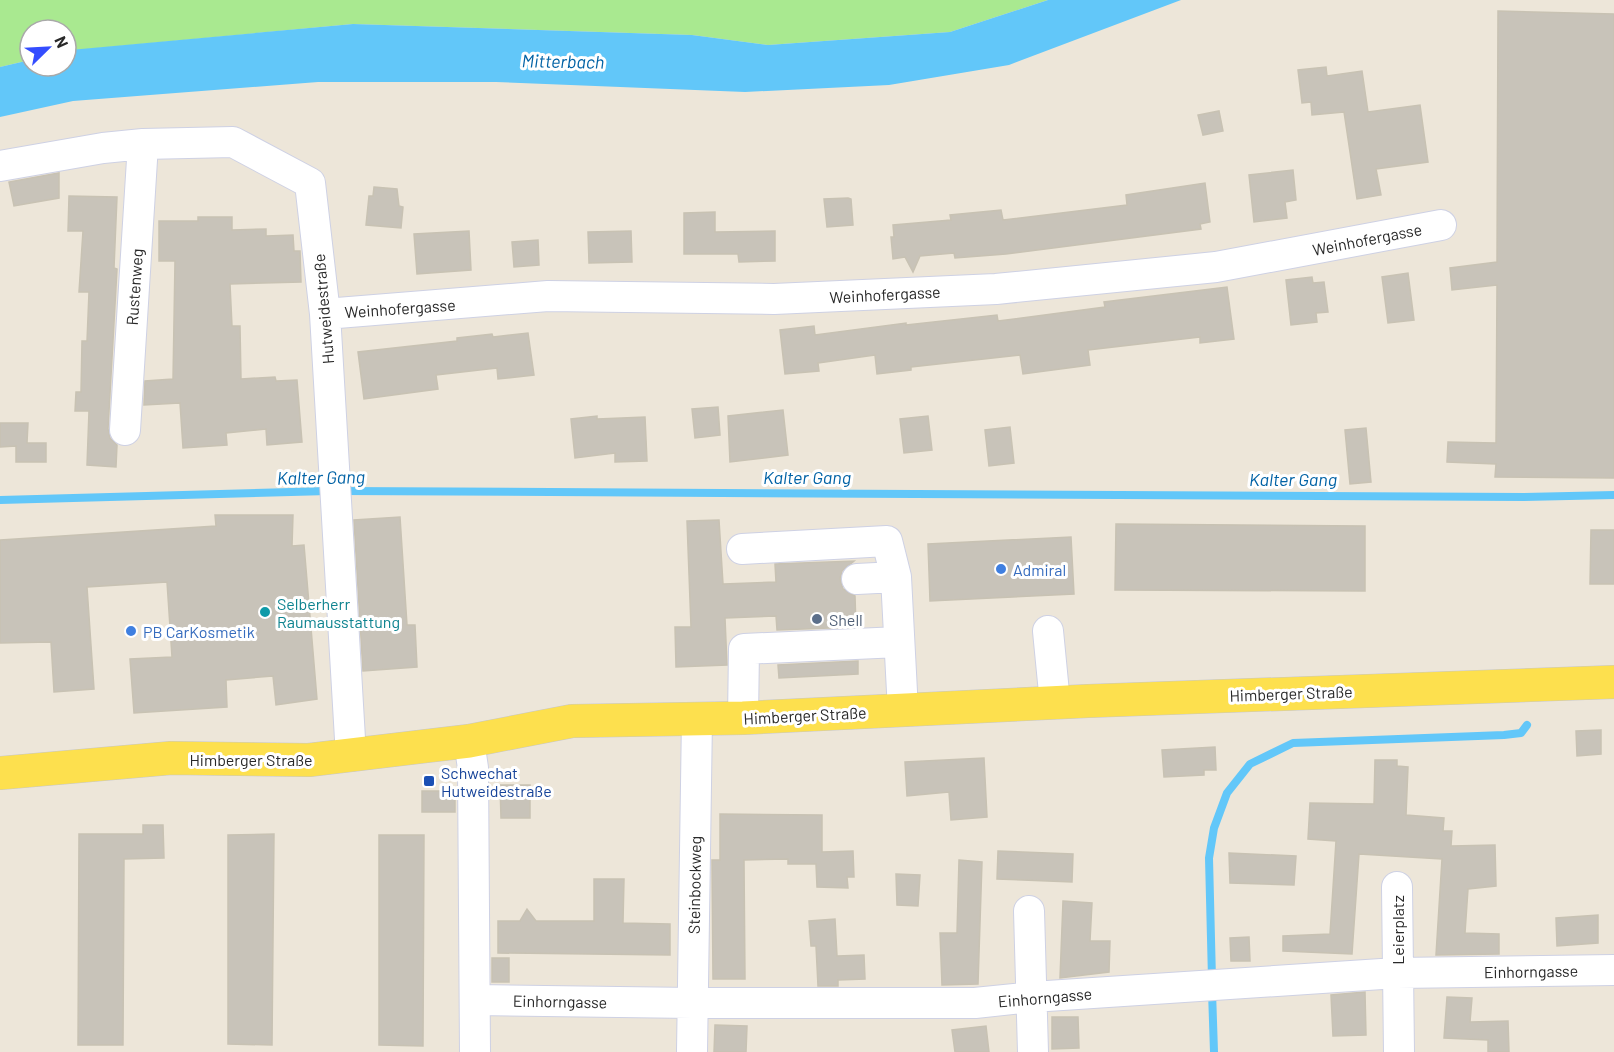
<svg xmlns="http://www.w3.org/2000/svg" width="1614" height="1052" font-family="Barlow,sans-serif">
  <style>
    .green { fill: #a9e990 }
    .water { fill: #62c7f9 }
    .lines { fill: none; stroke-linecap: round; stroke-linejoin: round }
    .stream { stroke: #62c7f9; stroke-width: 8 }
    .building { fill: #c8c3b9; stroke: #c8c2b3; stroke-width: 1.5 }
    .minor-casing { stroke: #ced1e4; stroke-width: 32 }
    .major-casing { stroke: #c7c7c7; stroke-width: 34 }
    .minor { stroke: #fff; stroke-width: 30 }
    .major { stroke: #fde04e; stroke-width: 33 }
    .shop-dot { fill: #3f7fe0; stroke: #fff; stroke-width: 2 }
    .culture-dot { fill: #0f9aa8; stroke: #fff; stroke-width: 2 }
    .service-dot { fill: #5c6f8a; stroke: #fff; stroke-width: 2 }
    .transit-dot { fill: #1a4fb4; stroke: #fff; stroke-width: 2 }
    .labels { text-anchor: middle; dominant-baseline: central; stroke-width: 6; stroke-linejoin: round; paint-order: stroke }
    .street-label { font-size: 16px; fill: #292929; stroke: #fff }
    .shop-label { font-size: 16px; fill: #366cbe; stroke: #fff; text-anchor: start }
    .culture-label { font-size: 16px; fill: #0d838f; stroke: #fff; text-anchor: start }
    .service-label { font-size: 16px; fill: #4e5e75; stroke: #fff; text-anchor: start }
    .transit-label { font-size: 16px; fill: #164399; stroke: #fff; text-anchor: start }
    .water-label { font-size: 18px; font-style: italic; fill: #0162a5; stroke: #fff }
  </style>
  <rect width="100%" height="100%" fill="#ede6d9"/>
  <!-- green -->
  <path class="green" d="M0 0H1048L950 32 768 45 692 35 353 24 66 51V30H30V60L0 67Z"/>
  <!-- water -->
  <path class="water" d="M1048 0H1181L1009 65 889 85 745 92 496 82H318L73 101 0 117V67L30 60V66H66V51L70 50 353 24 692 35 768 45 950 32Z"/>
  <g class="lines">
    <!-- stream -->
    <path class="stream" d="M340 491 1524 497 1614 495
      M0 500 328 491
      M1212 979 1209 858 1214 828 1227 793 1250 764 1293 743 1504 735 1521 733 1527 725
      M1212 991 1214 1052"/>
  </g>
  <!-- building -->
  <path class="building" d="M1498 11 1614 14V478L1495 477 1496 464 1447 462 1448 442 1496 443 1497 285 1452 290 1450 268 1497 262Z
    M1326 67 1327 76 1362 71 1368 112 1420 105 1428 162 1376 169 1381 195 1357 199 1344 112 1312 115 1311 102 1302 103 1298 70Z
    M1219 111 1223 131 1203 135 1198 115Z
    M1293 170 1296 200 1285 202 1287 218 1254 222 1249 175Z
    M59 173V198L14 206 9 182Z
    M1205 183 1210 222 1200 224 1201 229 1006 254 955 258 954 253 920 256 913 272 905 257 893 259 891 237H894L893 225 951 220 950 215 1001 210 1003 220 1127 205 1126 195Z
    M374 187 397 189 399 206 403 207 401 228 366 225 369 196H373Z
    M69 196 117 197 114 268 117 269 108 429 110 438 117 445 116 467 87 465 89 411H75L76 392H81L82 341H87L89 292H79L83 231H68Z
    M848 198 851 199 853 225 827 227 824 199Z
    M715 212V232L775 231V261L739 262 738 254H684V213Z
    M198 217H232V230L266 229V236L293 235 294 251H300L301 282 230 284 232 326H240L241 379 275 377 276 381 297 380 302 442 267 445 266 429 226 433 227 445 183 448 180 403 144 405 145 381 173 379 175 261H159V221H198Z
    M469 231 471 270 417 274 414 234Z
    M631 231 632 262 589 263 588 232Z
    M538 240 539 265 514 267 512 242Z
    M1408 273 1414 320 1388 323 1382 277Z
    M1312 277 1313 283 1324 282 1328 312 1316 313 1317 322 1291 325 1286 280Z
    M1227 287 1234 339 1200 343V337L1088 350 1090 365 1023 374 1020 355 911 367V370L877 374 875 355 818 363 819 371 785 374 780 330 814 326 815 335 906 323V325L997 315 998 321 1105 307 1104 302Z
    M528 333 534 375 498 379 497 368 436 375 438 389 364 399 358 352 457 341V338L492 334 493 337Z
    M718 407 720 435 695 438 692 409Z
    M783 410 788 455 730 462 728 416Z
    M597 416V419L645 417 647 461 615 462V453L575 458 571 419Z
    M928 416 932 450 904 453 900 419Z
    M0 423H28L27 443H46V462H16V446L0 447Z
    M1010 427 1014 463 989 466 985 430Z
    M1366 428 1371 482 1350 484 1345 430Z
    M215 515H293L292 546 304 545 317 699 276 705 273 676 226 680 227 707 134 713 130 659 172 657 167 582 87 587 94 689 54 692 51 642 0 643V540L216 526Z
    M400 517 407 625H415L417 667 363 671 354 520Z
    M719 520 723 584 776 582 775 564 854 561 842 571 840 579 843 589 855 596 856 627 777 630 776 616 725 618 727 665 676 667 675 627H691L687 521Z
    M1116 524 1365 526V591L1115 590Z
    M1591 530H1614V584H1590Z
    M1071 537 1074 594 930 601 928 544Z
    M858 661V674L779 678 778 665Z
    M1601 730V754L1577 756 1576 731Z
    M1215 747 1216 770H1204V775L1164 777 1162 750Z
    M984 758 987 817 951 820 949 792 907 796 905 762Z
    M1375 760H1397V766L1408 767 1406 815 1444 818 1443 831H1452L1451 846 1495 845 1496 886 1468 889 1465 933 1499 934V954L1436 955 1442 859 1359 854 1352 954 1283 951V936L1330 934 1336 841 1308 839 1310 803 1374 804Z
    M500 785H530V818H501Z
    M422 791H455V812H422Z
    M720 814 822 815V852L853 851 854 877H847L848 888 817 887 816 864H788V859L744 860 745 979H713L712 860H720Z
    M143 825H163L164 858 124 859 123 1045H78L79 834H143Z
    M274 834 272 1045 228 1044V835Z
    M379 835H424L423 1046 379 1045Z
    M998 851 1073 854 1072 882 997 879Z
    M1229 853 1296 856 1294 885 1230 883Z
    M959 860 982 862 978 984 942 985 940 933H957Z
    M896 874 920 875 918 906 897 905Z
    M594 879H624L623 923 670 924V955L498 953V921H520L527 909 536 921H594Z
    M1063 901 1092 903 1090 941H1110L1109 972 1060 978Z
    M1598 915V943L1557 946 1556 918Z
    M835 919 837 956 864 955 865 979 838 980V986H818L816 946H811L809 921Z
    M1249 937 1250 961H1231L1230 938Z
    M492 958H509V982H492Z
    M1365 992 1366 1035 1333 1036 1331 995Z
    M1447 997 1472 998 1470 1022 1508 1021 1509 1052H1488V1040L1444 1038Z
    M1052 1017H1078L1079 1048 1052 1049Z
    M715 1025 747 1026 746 1052H714Z
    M986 1026 989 1052H955L952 1030Z"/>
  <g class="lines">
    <!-- minor casing -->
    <g class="minor-casing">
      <path id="minor" d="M0 166 103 148 143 144 233 142 310 183 325 314 351 756
        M325 314 548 296 774 299 996 289 1216 267 1441 225
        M125 430 143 144
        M742 549 887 541 896 577 903 711
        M857 579 896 577
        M1048 631 1055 703
        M743 718 744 649 899 642
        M469 741 473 768 475 1052
        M1397 887 1399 1052
        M1029 911 1033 1052
        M476 1000 692 1003H975L1032 997 1397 973 1614 970
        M692 1052 697 718"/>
    </g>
    <!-- major casing -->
    <g class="major-casing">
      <path id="major" d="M0 773 171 758 309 760 469 741 572 721 743 718 1088 701 1614 682"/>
    </g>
    <!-- minor -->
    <use href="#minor" class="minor"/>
    <!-- major -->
    <use href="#major" class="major"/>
  </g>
  <!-- markers -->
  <g class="shop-dot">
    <circle cx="1001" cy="569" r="6"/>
    <circle cx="131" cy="631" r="6"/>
  </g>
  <circle class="culture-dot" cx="265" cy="612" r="6"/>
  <circle class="service-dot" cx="817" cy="619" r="6"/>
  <rect class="transit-dot" x="423" y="775" width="12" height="12" rx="3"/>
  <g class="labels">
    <!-- street labels -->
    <g class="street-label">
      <text transform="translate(1367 239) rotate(-11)">Weinhofergasse</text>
      <text transform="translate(134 287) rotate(-86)">Rustenweg</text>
      <text transform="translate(885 294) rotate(-3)">Weinhofergasse</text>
      <text transform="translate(400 308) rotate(-4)">Weinhofergasse</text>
      <text transform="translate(323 309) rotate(-95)">Hutweidestraße</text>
      <text transform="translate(1291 693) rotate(-2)">Himberger Straße</text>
      <text transform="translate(805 715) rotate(-3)">Himberger Straße</text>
      <text x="251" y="759">Himberger Straße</text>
      <text transform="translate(694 885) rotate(-89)">Steinbockweg</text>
      <text transform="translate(1397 930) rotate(-90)">Leierplatz</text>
      <text transform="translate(1531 971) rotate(-1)">Einhorngasse</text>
      <text transform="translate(1045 997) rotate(-5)">Einhorngasse</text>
      <text transform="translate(560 1001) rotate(1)">Einhorngasse</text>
    </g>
    <!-- shop labels -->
    <g class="shop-label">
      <text x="1013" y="569">Admiral</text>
      <text x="143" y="631">PB CarKosmetik</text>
    </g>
    <!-- culture labels -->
    <g class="culture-label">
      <text x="277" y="603">Selberherr<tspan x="277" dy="18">Raumausstattung</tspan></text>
    </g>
    <!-- service labels -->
    <g class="service-label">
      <text x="829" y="619">Shell</text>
    </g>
    <!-- transit labels -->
    <g class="transit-label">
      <text x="441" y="772">Schwechat<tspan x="441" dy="18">Hutweidestraße</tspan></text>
    </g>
    <!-- water labels -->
    <g class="water-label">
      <text transform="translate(563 61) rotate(1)">Mitterbach</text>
      <text transform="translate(321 477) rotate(-1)">Kalter Gang</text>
      <text x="807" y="477">Kalter Gang</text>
      <text x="1293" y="479">Kalter Gang</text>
    </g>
  </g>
  <!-- north arrow -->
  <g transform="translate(48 48) rotate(66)"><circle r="28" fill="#ffffff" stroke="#a9a9a9" stroke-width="1.5"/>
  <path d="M0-4.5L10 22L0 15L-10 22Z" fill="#344dff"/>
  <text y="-9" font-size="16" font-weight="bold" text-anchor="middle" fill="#292929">N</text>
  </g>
</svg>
